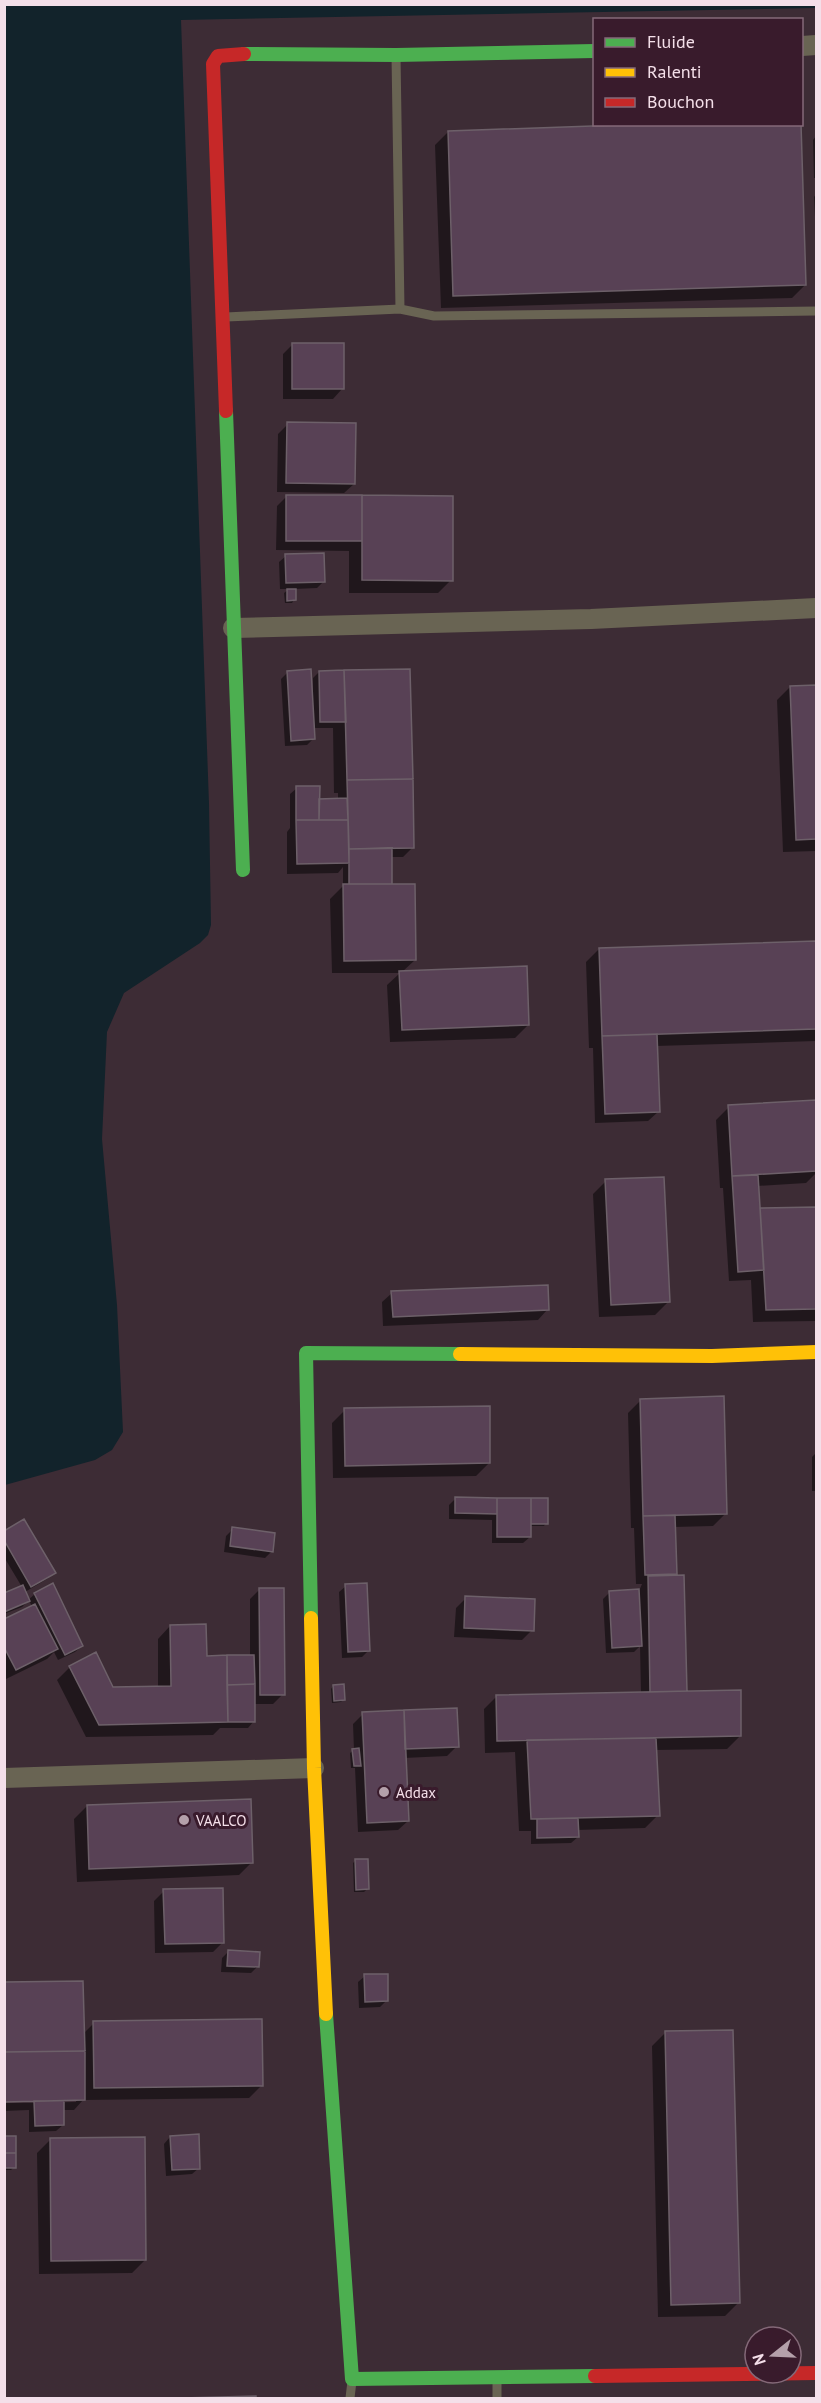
<svg xmlns="http://www.w3.org/2000/svg" width="821" height="2403" font-family="'PT Sans',sans-serif">
  <style>
    .water { fill: #12232b }
    .shadow { fill: #0007 }
    .building { fill: #584155; stroke: #6d6069; stroke-width: 1.5 }
    .lines { fill: none; stroke-linecap: round; stroke-linejoin: round }
    .lane { stroke: #696453; stroke-width: 9 }
    .street { stroke: #696453; stroke-width: 20 }
    .fast { stroke: #4caf50; stroke-width: 14 }
    .slow { stroke: #ffc107; stroke-width: 14 }
    .jam { stroke: #c62828; stroke-width: 14 }
    .poi-dot { fill: #b4a0aa; stroke: #391b2c; stroke-width: 2 }
    .labels { text-anchor: middle; dominant-baseline: central; stroke-width: 6; stroke-linejoin: round; paint-order: stroke }
    .poi-label { font-size: 15px; fill: #f4dfe9; stroke: #391b2c; text-anchor: start }
  </style>
  <rect width="100%" height="100%" fill="#3d2c35"/>
  <!-- water -->
  <path class="water" d="M5 4H816V8L181 20 209 804 211 925 208 935 200 943 124 993 107 1032 102 1139 117 1305 123 1432 112 1450 95 1460 5 1485Z"/>
  <!-- shadow -->
  <path class="shadow" d="M448 132 805 285 792 298 441 308 435 145Z
    M816 136V178H814L813 140Z
    M816 194V236L814 197Z
    M293 344 342 389 333 399H283V354Z
    M288 424 354 484 344 493 277 492 278 434Z
    M287 496 451 580 438 593H349V551L276 550 277 506Z
    M286 556 323 582 317 588 294 589V600L292 603H285L284 593 289 589H280L279 562Z
    M288 672 311 693 313 692V678L319 672 413 847 403 857H390L391 883 415 960 402 972 528 1025 515 1038 390 1042 387 985 400 973H332L330 899 343 886V867L338 873 287 874V832L290 828V794L297 788 317 800H338V793H334L333 728H313V739L307 745 285 746 281 679Z
    M816 686V851L783 852 777 700 790 687Z
    M816 942V1041L656 1046 658 1112 648 1121 595 1123 593 1048H589L586 962 599 949Z
    M815 1102 816 1173 806 1183 757 1186 759 1212 761 1209 816 1208V1321L753 1322 751 1280 729 1281 723 1188H720L716 1120 729 1107Z
    M606 1181 668 1302 655 1315 599 1317 593 1194Z
    M392 1293 547 1310 538 1320 383 1326 382 1302Z
    M641 1400 726 1513 713 1526 674 1527 675 1577 685 1690 683 1693 740 1736 727 1749 655 1750 658 1815 645 1828 577 1830 578 1837 571 1843 531 1844V1831H519L515 1752 485 1753 484 1709 497 1696 641 1694 640 1646 634 1652 606 1653 603 1599 610 1592 639 1591 642 1584H636L634 1528H631L628 1413Z
    M345 1410 489 1463 476 1476 333 1478 332 1423Z
    M816 1453V1491H812V1457Z
    M455 1499 546 1523 544 1526H530V1537L523 1543H492V1520L449 1519V1505Z
    M233 1529 272 1551 265 1558 224 1552 226 1536Z
    M4 1532 54 1573 47 1579 25 1592 28 1600 35 1594 82 1646 75 1652 58 1660 54 1652 47 1659 6 1679 4 1621 32 1607 29 1600 22 1607 4 1614V1595L22 1587 4 1557Z
    M346 1586 368 1651 362 1657 342 1658 339 1592Z
    M260 1589 283 1694 273 1704H254V1721L248 1728H220L213 1735 86 1737 57 1680 70 1667 112 1688H158V1639L170 1626 205 1657H250V1599Z
    M466 1598 532 1630 522 1640 454 1637 456 1608Z
    M333 1686 344 1699 341 1702 332 1703 331 1689Z
    M363 1714 457 1746 447 1756 404 1758 408 1821 398 1830 358 1832 355 1768H351L350 1753 354 1750 353 1724Z
    M87 1806 252 1862 239 1875 77 1882 74 1819Z
    M356 1860 367 1889 364 1892H354L353 1863Z
    M164 1891 223 1942 213 1952 155 1953 154 1901Z
    M228 1952 257 1967 251 1973 221 1972 222 1958Z
    M365 1976 387 2000 380 2007 359 2008 358 1982Z
    M94 2023 262 2085 249 2098 83 2100 74 2110H62L63 2125 56 2131 29 2132V2110L4 2111V2103L76 2102 83 2034Z
    M665 2033 738 2303 725 2316 658 2317 652 2046Z
    M170 2137 199 2168 192 2174 166 2176 164 2144Z
    M4 2138 14 2167 11 2170H4Z
    M50 2140 145 2260 132 2273 39 2274 37 2153Z"/>
  <!-- building -->
  <path class="building" d="M649 124H801L806 285 453 296 448 131Z
    M292 343H344V389H292Z
    M287 422 356 423 355 484 286 483Z
    M286 495H362V541H286Z
    M362 495 453 496V581L362 580Z
    M324 553 325 582 286 583 285 554Z
    M287 589H296V600L287 601Z
    M311 669 315 739 291 741 287 671Z
    M410 669 413 779 347 780 344 670Z
    M344 670 346 722H320L319 671Z
    M816 685V839L796 840 790 686Z
    M413 779 414 848 349 849 347 780Z
    M296 786H320L319 820H296Z
    M347 798 348 820H319V799Z
    M296 820H348L349 863 297 864Z
    M392 848V884H349V849Z
    M343 884H415L416 960 344 961Z
    M816 941V1029L602 1036 599 948Z
    M527 966 529 1025 402 1030 399 971Z
    M657 1034 660 1112 605 1114 602 1036Z
    M816 1100V1171L732 1176 728 1105Z
    M758 1175 764 1270 738 1272 732 1176Z
    M664 1177 670 1302 611 1305 605 1179Z
    M816 1207V1309L766 1310 760 1208Z
    M548 1285 549 1310 393 1317 391 1291Z
    M724 1396 727 1514 643 1516 640 1399Z
    M490 1406V1463L345 1466 344 1408Z
    M455 1497 497 1498V1514L455 1513Z
    M497 1498H531V1537H497Z
    M531 1498H548V1524H531Z
    M675 1515 677 1574 645 1575 643 1516Z
    M24 1519 56 1573 31 1587 4 1540V1531Z
    M232 1527 275 1533 273 1552 230 1546Z
    M684 1575 687 1691 650 1692 648 1576Z
    M53 1583 83 1646 65 1655 34 1593Z
    M367 1583 370 1651 348 1652 345 1584Z
    M23 1585 30 1601 4 1612V1593Z
    M259 1588H284L285 1695H260Z
    M639 1589 642 1646 612 1648 609 1591Z
    M465 1596 535 1599 534 1631 464 1628Z
    M35 1604 58 1649 16 1670 4 1647V1619Z
    M206 1624 207 1656 227 1655 228 1722 99 1725 69 1666 96 1652 113 1687 171 1686 170 1625Z
    M227 1655H254L255 1684 227 1685Z
    M255 1684V1722H228L227 1685Z
    M344 1684 345 1700 334 1701 333 1685Z
    M741 1690V1736L497 1741 496 1695Z
    M457 1708 459 1747 405 1749 404 1710Z
    M404 1710 409 1821 367 1823 362 1712Z
    M656 1738 660 1816 531 1819 527 1740Z
    M359 1748 361 1766H354L352 1749Z
    M251 1799 253 1863 89 1869 87 1805Z
    M578 1818 579 1837 537 1838V1819Z
    M355 1859H368L369 1889 356 1890Z
    M223 1888 224 1943 165 1944 163 1889Z
    M228 1950 260 1952 259 1967 227 1966Z
    M364 1974H388V2001L365 2002Z
    M83 1981 85 2051 4 2052V1982Z
    M262 2019 263 2086 94 2088 93 2021Z
    M733 2030 740 2303 671 2305 665 2031Z
    M85 2051V2100L4 2102V2052Z
    M34 2101H64V2125L35 2126Z
    M199 2134 200 2169 172 2170 170 2136Z
    M5 2136H16V2153H5Z
    M145 2137 146 2260 51 2261 50 2138Z
    M4 2153H16V2168H4Z
    M256 2396V2398H182Z"/>
  <g class="lines">
    <!-- lane -->
    <path class="lane" d="M396 56 400 309
      M226 317 400 309 434 316 816 311
      M497 2380V2398
      M350 2398 352 2381"/>
    <!-- street -->
    <path class="street" d="M802 46 816 45
      M233 628 591 619 816 608
      M4 1778 314 1768"/>
    <!-- fast -->
    <path class="fast" d="M244 54 396 55 594 51
      M226 411 243 870
      M311 1618 306 1353 460 1354
      M326 2014 352 2379 595 2376"/>
    <!-- slow -->
    <path class="slow" d="M460 1354 712 1356 816 1352
      M311 1618 314 1768 326 2014"/>
    <!-- jam -->
    <path class="jam" d="M226 411 213 64 218 56 244 54
      M595 2376 816 2373"/>
  </g>
  <!-- markers -->
  <g class="poi-dot">
    <circle cx="384" cy="1792" r="6"/>
    <circle cx="184" cy="1820" r="6"/>
  </g>
  <g class="labels">
    <!-- poi labels -->
    <g class="poi-label">
      <text x="396" y="1792">Addax</text>
      <text x="196" y="1820">VAALCO</text>
    </g>
  </g>
  <!-- border -->
  <rect width="821" height="2403" fill="none" stroke="#f4dfe9" stroke-width="12"/>
  <!-- legend -->
  <rect x="593" y="18" width="210" height="108" fill="#391b2c" stroke="#846978" stroke-width="1.5"/>
  <rect x="605" y="38" width="30" height="9" fill="#4caf50" stroke="#846978" stroke-width="1.5"/>
  <text x="647" y="48" font-size="18" fill="#f4dfe9">Fluide</text>
  <rect x="605" y="68" width="30" height="9" fill="#ffc107" stroke="#846978" stroke-width="1.5"/>
  <text x="647" y="78" font-size="18" fill="#f4dfe9">Ralenti</text>
  <rect x="605" y="98" width="30" height="9" fill="#c62828" stroke="#846978" stroke-width="1.5"/>
  <text x="647" y="108" font-size="18" fill="#f4dfe9">Bouchon</text>
  <!-- north arrow -->
  <g transform="translate(773 2355) rotate(252)"><circle r="28" fill="#391b2c" stroke="#846978" stroke-width="1.5"/>
  <path d="M0-4.5L10 22L0 15L-10 22Z" fill="#b4a0aa"/>
  <text y="-9" font-size="16" font-weight="bold" text-anchor="middle" fill="#f4dfe9">N</text>
  </g>
</svg>
